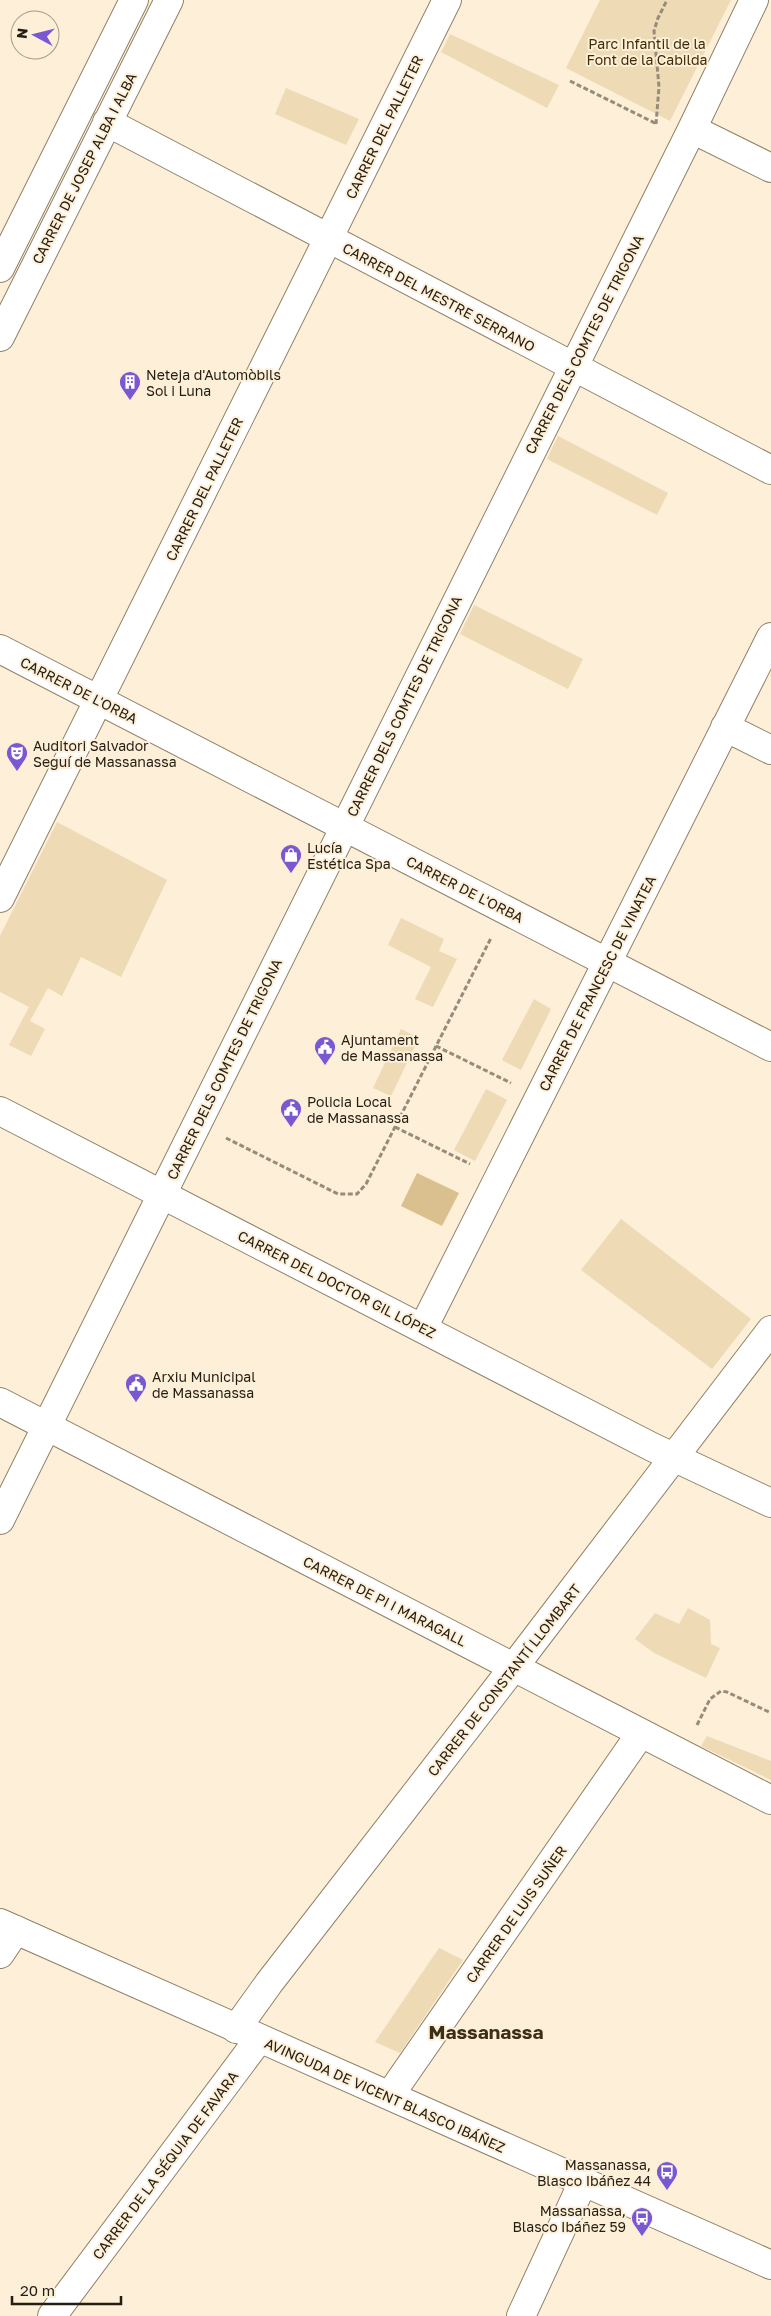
<svg xmlns="http://www.w3.org/2000/svg" width="771" height="2316" font-family="'Golos Text',sans-serif">
  <style>
    .green { fill: #eedab5 }
    .water { fill: #dabf8f }
    .lines { fill: none; stroke-linecap: round; stroke-linejoin: round }
    .street-casing { stroke: #908166; stroke-width: 30 }
    .secondary-casing { stroke: #908166; stroke-width: 30 }
    .path { stroke: #978c7b; stroke-width: 3; stroke-dasharray: 5 2.5; stroke-linecap: butt }
    .street { stroke: #fff; stroke-width: 28 }
    .secondary { stroke: #fff; stroke-width: 28 }
    .labels { text-anchor: middle; dominant-baseline: central; stroke-width: 4; stroke-linejoin: round; paint-order: stroke }
    .park-label { font-size: 14px; fill: #3e2c03; stroke: #fdefd8 }
    .street-label { font-size: 14px; fill: #231d12; stroke: #fdefd8 }
    .poi-label { font-size: 14px; fill: #231d12; stroke: #fdefd8; text-anchor: start }
    .district-label { font-size: 19px; font-weight: bold; fill: #3c2f17; stroke: #fdefd8 }
  </style>
  <rect width="100%" height="100%" fill="#fdefd8"/>
  <!-- green -->
  <path class="green" d="M600 0H731L670 121 566 68Z
    M450 34 559 85 547 108 441 52Z
    M286 88 359 119 346 145 275 114Z
    M558 436 668 493 657 515 547 459Z
    M474 605 583 659 568 689 460 634Z
    M57 822 167 880 121 977 81 957 62 996 48 988 30 1021 45 1029 31 1056 9 1045 29 1007 0 992V936Z
    M401 918 444 939 439 951 457 959 433 1007 415 999 431 967 388 945Z
    M534 999 551 1009 521 1070 502 1060Z
    M401 1029 419 1038 391 1096 373 1088Z
    M486 1089 507 1100 475 1161 454 1150Z
    M621 1219 751 1319 712 1369 581 1270Z
    M688 1608 710 1620 711 1644 720 1648 706 1678 654 1653 635 1639 655 1613 679 1624Z
    M707 1736 771 1761V1780L701 1746Z
    M439 1948 463 1960 400 2053 375 2042Z"/>
  <!-- water -->
  <path class="water" d="M417 1173 459 1193 442 1226 401 1206Z"/>
  <g class="lines">
    <!-- street casing -->
    <g class="street-casing">
      <path id="street" d="M107 122 771 470
        M692 129 771 168
        M0 268 134 0
        M0 337 169 0
        M0 649 771 1047
        M725 727 771 750
        M0 898 447 0
        M0 1111 652 1447 771 1503
        M423 1328 771 637
        M0 1402 771 1800
        M0 1520 692 129 754 0
        M0 1954 16 1930
        M236 2029 269 1983 523 1655 771 1330
        M390 2095 641 1733
        M521 2316 583 2182"/>
    </g>
    <!-- secondary casing -->
    <g class="secondary-casing">
      <path id="secondary" d="M0 1923 771 2265
        M52 2316 259 2039"/>
    </g>
    <!-- path -->
    <path class="path" d="M570 81 657 124
      M656 124 659 87 654 31 658 18 667 0
      M436 1046 511 1083
      M395 1127 470 1164
      M226 1138 338 1194H357L366 1184 491 938
      M697 1725 710 1699 721 1691 727 1692 771 1713"/>
    <!-- street -->
    <use href="#street" class="street"/>
    <!-- secondary -->
    <use href="#secondary" class="secondary"/>
  </g>
  <!-- icons -->
  <defs>
    <g id="building-pin" transform="scale(1.125)"><path d="M0 17L-7.5 6A9.5 9.5 0 1 1 7.5 6Z" fill="#7a58d2" stroke="#fdefd8"/><path d="M-4-6H4V6H1V3H-1V6H-4ZM-2.5-4.3h1.7v1.8h-1.7ZM.8-4.3h1.7v1.8H.8ZM-2.5-1h1.7V.8h-1.7ZM.8-1h1.7V.8H.8Z" fill="#fff"/></g>
    <g id="theatre-pin" transform="scale(1.125)"><path d="M0 17L-7.5 6A9.5 9.5 0 1 1 7.5 6Z" fill="#7a58d2" stroke="#fdefd8"/><path d="M-5-5.5Q0-4 5-5.5V0Q5 5 0 6Q-5 5-5 0ZM-3.3-2.5H-1v1.5H-3.3ZM1-2.5H3.3v1.5H1ZM-2.8 1Q0 5.5 2.8 1Z" fill="#fff"/></g>
    <g id="shop-pin" transform="scale(1.125)"><path d="M0 17L-7.5 6A9.5 9.5 0 1 1 7.5 6Z" fill="#7a58d2" stroke="#fdefd8"/><path d="M-5-2.5h2.3a2.7 3.5 0 0 1 5.4 0H5L5.5 6h-11ZM-1.5-2.5h3a1.5 2.3 0 0 0-3 0Z" fill="#fff"/></g>
    <g id="civic-pin" transform="scale(1.125)"><path d="M0 17L-7.5 6A9.5 9.5 0 1 1 7.5 6Z" fill="#7a58d2" stroke="#fdefd8"/><path d="M-.6-6.5H3V-4.5H.6V-3L4-1V1h2V6H-6V1h2V-1L-.6-3ZM-1.2 2.5V6h2.4V2.5Z" fill="#fff"/></g>
    <g id="bus-pin" transform="scale(1.125)"><path d="M0 17L-7.5 6A9.5 9.5 0 1 1 7.5 6Z" fill="#7a58d2" stroke="#fdefd8"/><path d="M-5-6H5V4H4V6H2V4H-2V6H-4V4H-5ZM-3.5-4V0h7V-4ZM-3.5 1.2v1.5H-2V1.2ZM2 1.2v1.5H3.5V1.2Z" fill="#fff"/></g>
  </defs>
  <g fill-rule="evenodd">
    <use href="#building-pin" x="130" y="382"/>
    <use href="#theatre-pin" x="17" y="753"/>
    <use href="#shop-pin" x="291" y="855"/>
    <use href="#civic-pin" x="325" y="1047"/>
    <use href="#civic-pin" x="291" y="1109"/>
    <use href="#civic-pin" x="136" y="1384"/>
    <use href="#bus-pin" x="667" y="2172"/>
    <use href="#bus-pin" x="642" y="2218"/>
  </g>
  <g class="labels">
    <!-- park labels -->
    <g class="park-label">
      <text x="647" y="43">Parc Infantil de la<tspan x="647" dy="16">Font de la Cabilda</tspan></text>
    </g>
    <!-- street labels -->
    <g class="street-label">
      <text transform="translate(384 127) rotate(-64)">CARRER DEL PALLETER</text>
      <text transform="translate(84 168) rotate(-63)">CARRER DE JOSEP ALBA I ALBA</text>
      <text transform="translate(439 297) rotate(28)">CARRER DEL MESTRE SERRANO</text>
      <text transform="translate(584 344) rotate(-63)">CARRER DELS COMTES DE TRIGONA</text>
      <text transform="translate(204 489) rotate(-64)">CARRER DEL PALLETER</text>
      <text transform="translate(79 690) rotate(27)">CARRER DE L'ORBA</text>
      <text transform="translate(404 706) rotate(-64)">CARRER DELS COMTES DE TRIGONA</text>
      <text transform="translate(465 889) rotate(27)">CARRER DE L'ORBA</text>
      <text transform="translate(597 983) rotate(-63)">CARRER DE FRANCESC DE VINATEA</text>
      <text transform="translate(224 1069) rotate(-64)">CARRER DELS COMTES DE TRIGONA</text>
      <text transform="translate(337 1284) rotate(27)">CARRER DEL DOCTOR GIL LÓPEZ</text>
      <text transform="translate(385 1601) rotate(27)">CARRER DE PI I MARAGALL</text>
      <text transform="translate(504 1680) rotate(-52)">CARRER DE CONSTANTÍ LLOMBART</text>
      <text transform="translate(516 1914) rotate(-55)">CARRER DE LUIS SUÑER</text>
      <text transform="translate(385 2095) rotate(24)">AVINGUDA DE VICENT BLASCO IBÁÑEZ</text>
      <text transform="translate(165 2165) rotate(-53)">CARRER DE LA SÉQUIA DE FAVARA</text>
    </g>
    <!-- poi labels -->
    <g class="poi-label">
      <text x="146" y="374">Neteja d'Automòbils<tspan x="146" dy="16">Sol i Luna</tspan></text>
      <text x="33" y="745">Auditori Salvador<tspan x="33" dy="16">Seguí de Massanassa</tspan></text>
      <text x="307" y="847">Lucía<tspan x="307" dy="16">Estética Spa</tspan></text>
      <text x="341" y="1039">Ajuntament<tspan x="341" dy="16">de Massanassa</tspan></text>
      <text x="307" y="1101">Policia Local<tspan x="307" dy="16">de Massanassa</tspan></text>
      <text x="152" y="1376">Arxiu Municipal<tspan x="152" dy="16">de Massanassa</tspan></text>
      <text x="651" y="2164" text-anchor="end">Massanassa,<tspan x="651" dy="16">Blasco Ibáñez 44</tspan></text>
      <text x="626" y="2210" text-anchor="end">Massanassa,<tspan x="626" dy="16">Blasco Ibáñez 59</tspan></text>
    </g>
    <!-- district labels -->
    <g class="district-label">
      <text x="486" y="2031">Massanassa</text>
    </g>
  </g>
  <!-- north arrow -->
  <g transform="translate(35 35) rotate(277)"><circle r="24" fill="#fdefd8" stroke="#a69b89"/>
  <path d="M0-4L9 19L0 12L-9 19Z" fill="#7a58d2"/>
  <text y="-8" font-size="14" font-weight="bold" text-anchor="middle" fill="#231d12">N</text>
  </g>
  <!-- scale -->
  <path d="M12 2296v8h109v-8" fill="none" stroke="#231d12" stroke-width="2.5"/>
  <text x="20" y="2296" font-size="15" fill="#231d12" stroke="#fdefd8" stroke-width="4" paint-order="stroke">20 m</text>
</svg>
